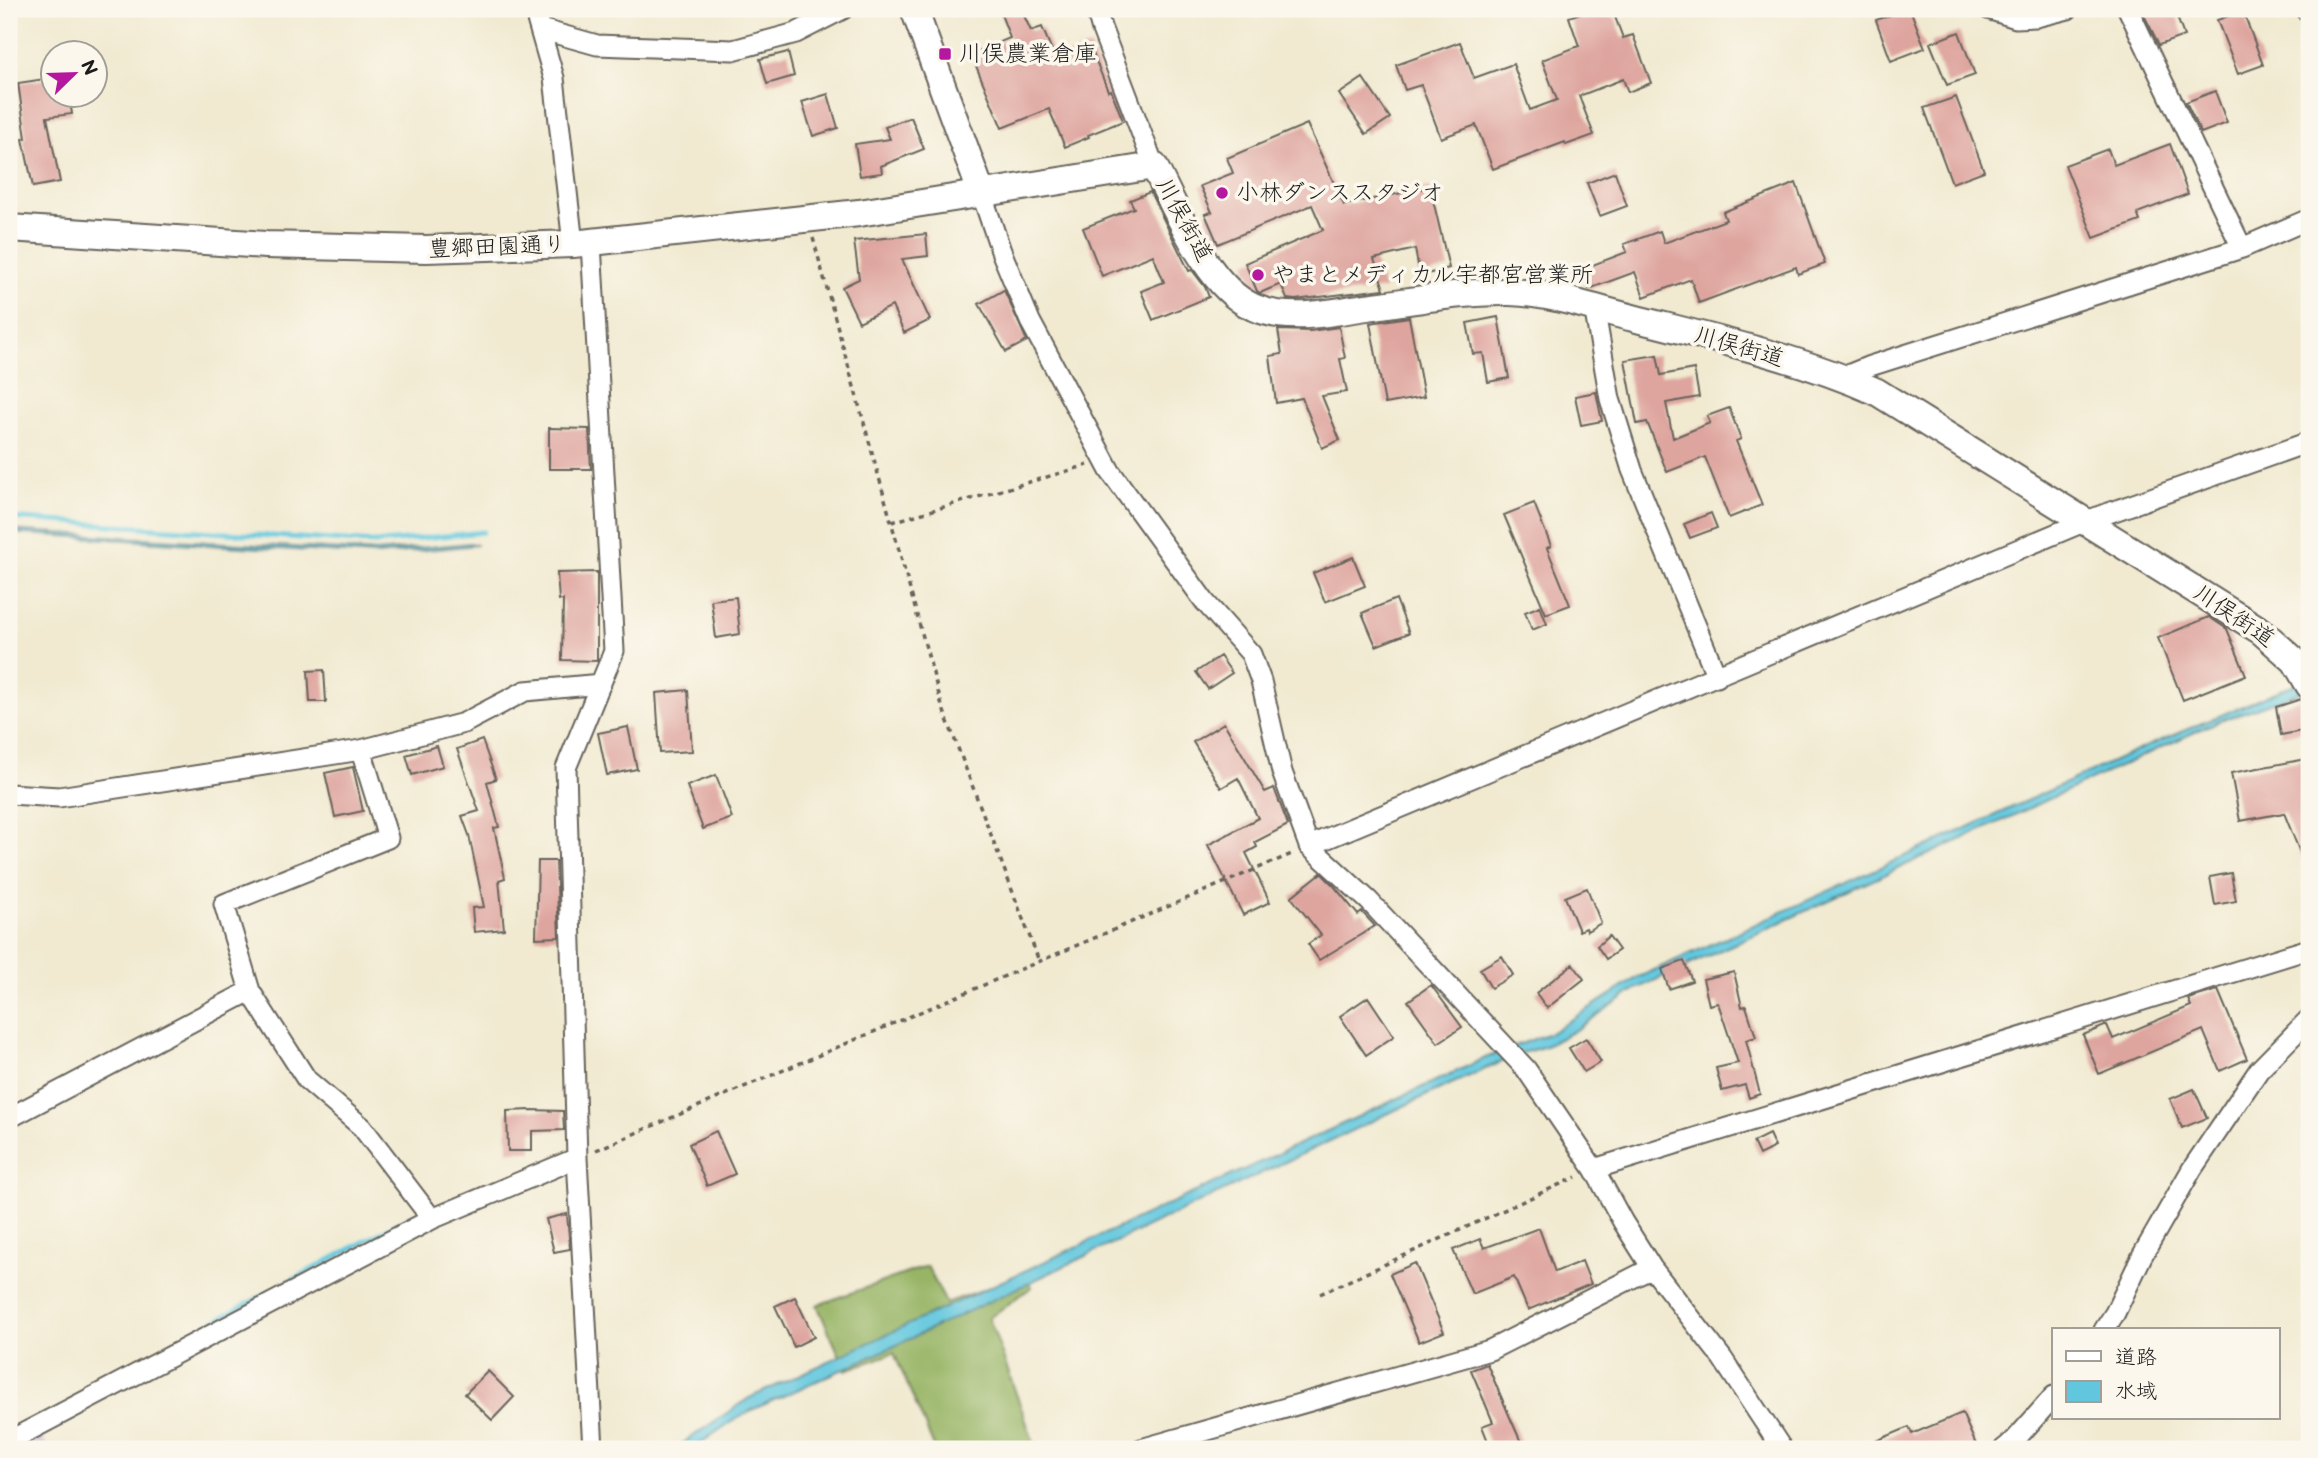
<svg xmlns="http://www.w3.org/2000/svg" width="2318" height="1458" font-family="'Balsamiq Sans','Klee One',sans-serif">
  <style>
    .industrial { fill: #d0bdcc }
    .forest { fill: #98b566; stroke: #5a6841; stroke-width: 2 }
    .water { fill: #61c7de; stroke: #3e727d; stroke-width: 2 }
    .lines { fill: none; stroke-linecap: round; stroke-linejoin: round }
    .stream { stroke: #61c7de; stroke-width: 5 }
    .building { fill: #dea59f }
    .street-casing { stroke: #67645b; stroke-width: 23 }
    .secondary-casing { stroke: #67645b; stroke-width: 30 }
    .path { stroke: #67645b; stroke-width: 3.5; stroke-dasharray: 5 5; stroke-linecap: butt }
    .street { stroke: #fff; stroke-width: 19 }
    .secondary { stroke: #fff; stroke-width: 26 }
    .poi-dot { fill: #b5179e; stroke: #fbf7ec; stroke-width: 2.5 }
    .labels { text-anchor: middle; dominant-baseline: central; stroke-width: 7; stroke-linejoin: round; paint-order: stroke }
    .poi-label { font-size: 23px; fill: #1c1c1c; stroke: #fbf7ec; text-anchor: start }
    .street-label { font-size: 23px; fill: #1c1c1c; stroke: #fbf7ec }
  </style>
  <rect width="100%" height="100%" fill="#fbf7ec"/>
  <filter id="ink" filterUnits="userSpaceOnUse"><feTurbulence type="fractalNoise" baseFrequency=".0143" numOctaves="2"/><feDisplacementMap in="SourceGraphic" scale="14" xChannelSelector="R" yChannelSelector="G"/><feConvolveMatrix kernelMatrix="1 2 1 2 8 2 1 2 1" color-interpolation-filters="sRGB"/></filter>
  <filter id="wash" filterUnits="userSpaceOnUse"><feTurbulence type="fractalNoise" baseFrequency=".00686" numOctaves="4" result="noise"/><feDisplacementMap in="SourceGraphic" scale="28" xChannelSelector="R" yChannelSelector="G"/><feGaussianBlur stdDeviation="1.57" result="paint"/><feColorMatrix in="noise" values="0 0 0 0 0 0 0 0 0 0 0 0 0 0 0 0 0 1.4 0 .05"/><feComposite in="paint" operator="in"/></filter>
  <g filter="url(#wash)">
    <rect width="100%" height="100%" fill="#f1ead1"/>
    <!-- industrial -->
    <path class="industrial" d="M40 1432 48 1449H9Z"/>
    <!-- forest -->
    <path class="forest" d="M927 1266 946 1303 1026 1274 1032 1287 989 1318 1036 1449H935L894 1353 846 1370 817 1305Z"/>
    <!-- water -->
    <path class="water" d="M9 530 376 552 470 543 477 545 377 555 9 533Z
      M2309 678V689L2219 721 1636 989 1574 1031 1546 1046 1519 1054 1440 1089 897 1345 754 1409 728 1424 692 1449H674L749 1398 1494 1054 1550 1033 1637 978 2138 750Z"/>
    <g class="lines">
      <!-- stream -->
      <path class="stream" d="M9 518 375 543 483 532
        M114 1375 414 1215"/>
    </g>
    <g id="blocks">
      <!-- building -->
      <path class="building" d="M999 9H1021L1031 31 1042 27 1056 60 1090 46 1108 91 1111 90 1123 121 1088 135 1089 137 1065 147 1049 109 1002 128 971 54 1010 38Z
        M1591 9H1612L1623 38 1633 35 1651 83 1628 92 1623 79 1579 96 1594 135 1566 145 1565 142 1493 169 1476 125 1441 138 1421 85 1405 90 1396 65 1460 42 1474 78 1513 64 1530 110 1557 100 1542 60 1579 46 1569 17Z
        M1907 9H1910L1925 48 1891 61 1876 20Z
        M2141 9H2174L2184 36 2159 45Z
        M2243 11 2263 65 2238 74 2217 20Z
        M1959 32 1975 75 1947 85 1930 43Z
        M788 52 794 76 767 84 760 59Z
        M52 78V94H69L72 114 47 117 60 182 33 187 23 139 26 138 18 83Z
        M1363 78 1390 118 1366 134 1339 94Z
        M2215 91 2227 123 2201 133 2186 102Z
        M828 94 838 128 813 136 802 102Z
        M1956 97 1984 171 1952 183 1924 108Z
        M911 117 924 149 881 166 882 173 860 176 855 144 890 139 885 127Z
        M1307 124 1344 205 1430 187 1449 268 1420 276 1415 249 1374 259 1384 289 1295 300 1287 299 1281 284 1260 293 1257 291 1245 263 1323 230 1312 205 1218 244 1205 214 1212 212 1200 186 1233 173 1227 158Z
        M2170 144 2188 194 2137 213 2140 221 2094 238 2065 165 2108 149 2114 165Z
        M1615 172 1627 206 1600 216 1587 183Z
        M1796 183 1825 264 1798 274 1796 267 1699 303 1691 279 1644 297 1635 272 1589 289 1582 269 1627 252 1624 244 1660 231 1664 243 1726 220 1723 212Z
        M1150 192 1189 271 1192 270 1205 287 1209 297 1153 320 1141 291 1164 282 1153 255 1102 276 1083 228 1134 208 1130 200Z
        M926 234 928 256 902 259 930 320 904 333 892 306 859 322 842 287 859 279 854 241Z
        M1004 290 1027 341 1006 352 979 304Z
        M1409 317 1424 397 1385 404 1370 323Z
        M1498 317 1509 378 1488 382 1483 353 1473 354 1467 323Z
        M1339 327 1345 358 1340 359 1347 392 1322 396 1340 440 1322 448 1302 398 1276 403 1270 356 1282 354 1278 330 1310 331Z
        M1657 355 1661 375 1694 369 1699 397 1666 403 1673 438 1710 423 1707 416 1729 408 1741 439 1736 441 1762 505 1729 518 1705 457 1667 472 1647 422 1637 424 1625 360Z
        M1596 392 1602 421 1581 425 1575 396Z
        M549 428 589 429 591 469H549Z
        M1534 503 1551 546 1547 548 1570 605 1546 614 1504 515Z
        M1711 513 1717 528 1690 538 1684 524Z
        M1353 557 1365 586 1325 602 1313 573Z
        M597 572V661L562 660 563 600H559L557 573Z
        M736 597 740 634 716 638 711 600Z
        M1396 599 1409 633 1376 646 1362 613Z
        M1540 606 1547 624 1532 630 1525 612Z
        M2209 617 2227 629 2246 675 2183 700 2158 638Z
        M1220 656 1232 673 1208 689 1196 672Z
        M324 670 326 702H310L308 671Z
        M688 690 692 751 660 753 656 693Z
        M2301 699 2307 730 2281 735 2276 707Z
        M1224 723 1265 792 1274 788 1288 825 1255 842 1257 847 1246 853 1270 902 1243 915 1208 845 1258 818 1238 778 1221 788 1193 742Z
        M628 727 637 769 607 775 598 733Z
        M482 740 496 779 487 782 499 827 494 828 505 878 499 880 504 929 474 932 472 908 484 907 469 835 462 816 479 811 457 749Z
        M437 746 443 766 412 775 406 755Z
        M2307 759 2309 772V875L2284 813 2240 821 2231 773Z
        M353 767 363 811 335 817 325 773Z
        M716 775 732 818 703 829 687 786Z
        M538 861H556L559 937 536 938Z
        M1321 873 1334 886 1358 915 1362 912 1375 926 1319 960 1308 944 1321 935 1291 897Z
        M2231 873 2236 901 2215 905 2210 877Z
        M1587 888 1601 923 1587 931 1586 928 1579 931 1565 897Z
        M1609 936 1619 950 1606 959 1597 946Z
        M1502 956 1513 975 1491 988 1480 969Z
        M1684 961 1692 981 1669 989 1662 969Z
        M1573 964 1584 979 1547 1008 1536 993Z
        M1734 972 1742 1007 1746 1006 1756 1037 1746 1040 1760 1094 1749 1098 1745 1085 1722 1091 1716 1068 1738 1063 1718 1003 1709 1005 1703 979Z
        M1431 985 1462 1027 1438 1043 1408 1001Z
        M2218 990 2247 1059 2220 1071 2203 1030 2099 1074 2083 1035 2107 1025 2113 1039 2191 1006 2188 999Z
        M1368 997 1394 1036 1366 1055 1340 1016Z
        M1586 1038 1601 1062 1584 1072 1569 1048Z
        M2194 1089 2207 1118 2182 1128 2170 1099Z
        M531 1110 563 1111 564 1130 532 1131V1151H508L507 1111Z
        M716 1131 735 1174 707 1186 689 1144Z
        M1769 1134 1775 1147 1759 1155 1753 1142Z
        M567 1214 570 1249 554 1252 546 1219Z
        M1539 1228 1555 1272 1582 1261 1591 1284 1528 1310 1514 1277 1472 1294 1453 1250 1480 1239 1484 1248Z
        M1415 1263 1444 1332 1419 1342 1390 1274Z
        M795 1297 814 1337 794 1347 775 1306Z
        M1487 1364 1509 1415 1524 1449H1491L1482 1426 1493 1422 1471 1370Z
        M488 1371 514 1397 492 1420 465 1394Z
        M1962 1413 1978 1449H1857L1909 1427 1912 1434Z"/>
    </g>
  </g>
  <g filter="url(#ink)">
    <use href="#blocks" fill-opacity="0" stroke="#67645b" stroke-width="2"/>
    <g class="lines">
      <!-- street casing -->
      <g class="street-casing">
        <path id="street" d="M534 9 554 78 573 244
          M1096 9 1101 27 1154 166
          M1988 9 2016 18 2036 17 2068 9
          M2128 9 2242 248
          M2305 9 2309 11
          M540 29 597 45 733 50 796 33 843 9
          M981 192 1001 251 1030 321 1110 471 1205 602 1251 654 1261 681 1282 772 1309 846 1369 901 1526 1069 1594 1169 1623 1222 1652 1268 1722 1358 1782 1449
          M591 243 614 651 566 768 577 1158 593 1449
          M1598 309 1596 318 1610 399 1632 470 1717 677
          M1843 377 1870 366 2242 248 2309 219
          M361 750 388 838 224 904 250 991 307 1080 362 1127 432 1219
          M9 794 59 797 361 750 464 723 525 691 601 684
          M1309 846 2086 521 2309 442
          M9 1118 250 991
          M1594 1169 2309 949
          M2104 1330 2115 1313 2142 1256 2192 1169 2259 1070 2309 1019
          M9 1441 432 1219 577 1158
          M1141 1449 1490 1350 1652 1268
          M2004 1449 2014 1441 2054 1396"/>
      </g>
      <!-- secondary casing -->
      <g class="secondary-casing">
        <path id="secondary" d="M914 9 981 192
          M9 228 266 245 426 249 573 244 859 213 1154 166C1177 209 1206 286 1253 307 1289 323 1329 312 1367 307 1414 301 1462 291 1509 292 1551 293 1593 308 1633 318 1715 339 1800 358 1877 392L2261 631 2295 661 2309 685"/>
      </g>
      <!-- path -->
      <path class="path" d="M813 238 942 706 1039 961
        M892 522 1088 465
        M596 1150 1294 853
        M1320 1294 1576 1177"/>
      <!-- street -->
      <use href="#street" class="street"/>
      <!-- secondary -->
      <use href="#secondary" class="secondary"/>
    </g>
  </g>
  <!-- markers -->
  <g class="poi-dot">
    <rect x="938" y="47" width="14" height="14" rx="3.5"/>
    <circle cx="1222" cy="193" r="7"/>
    <circle cx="1258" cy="275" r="7"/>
  </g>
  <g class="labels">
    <!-- poi labels -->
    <g class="poi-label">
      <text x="959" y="54">川俣農業倉庫</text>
      <text x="1236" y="193">小林ダンススタジオ</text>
      <text x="1272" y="275">やまとメディカル宇都宮営業所</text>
    </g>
    <!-- street labels -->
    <g class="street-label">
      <text transform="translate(1184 220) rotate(61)">川俣街道</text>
      <text transform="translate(497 247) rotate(-2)">豊郷田園通り</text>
      <text transform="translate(1739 347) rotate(16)">川俣街道</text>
      <text transform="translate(2234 616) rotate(34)">川俣街道</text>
    </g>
  </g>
  <!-- margin -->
  <rect width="2318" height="1458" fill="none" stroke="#fbf7ec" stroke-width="35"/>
  <!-- legend -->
  <rect x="2052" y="1328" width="228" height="91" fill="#fbf7ec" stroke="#a29f99" stroke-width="2"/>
  <rect x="2066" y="1351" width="35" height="10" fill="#ffffff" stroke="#a29f99" stroke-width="2"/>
  <text x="2115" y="1364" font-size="21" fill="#1c1c1c">道路</text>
  <rect x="2066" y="1381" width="35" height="21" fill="#61c7de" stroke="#a29f99" stroke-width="2"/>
  <text x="2115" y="1398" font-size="21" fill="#1c1c1c">水域</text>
  <!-- north arrow -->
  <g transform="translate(74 74) rotate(67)"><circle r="33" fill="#fbf7ec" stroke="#a29f99" stroke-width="2"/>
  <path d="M0-5L12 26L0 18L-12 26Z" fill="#b5179e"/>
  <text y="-10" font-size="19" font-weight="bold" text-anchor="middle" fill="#1c1c1c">N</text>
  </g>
</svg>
